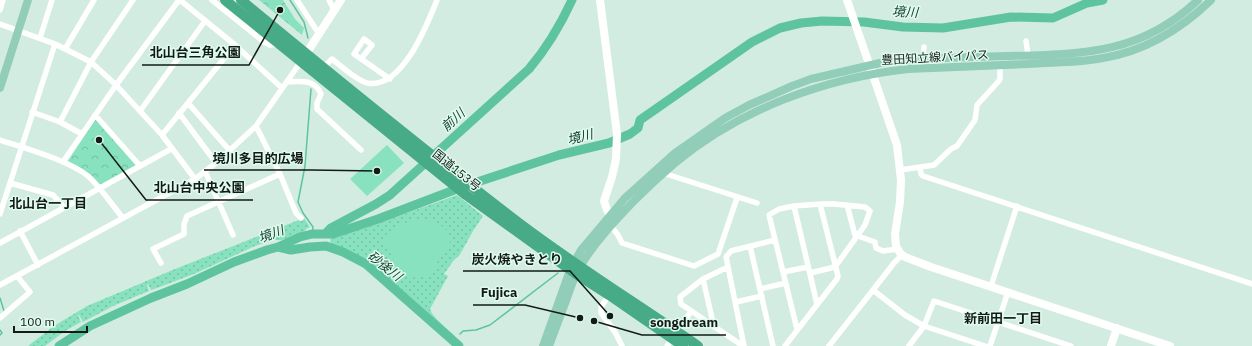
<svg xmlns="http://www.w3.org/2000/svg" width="1252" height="346" font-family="'IBM Plex Sans','Noto Sans JP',sans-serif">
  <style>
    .grass { fill: url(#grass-dots) }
    .park { fill: url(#park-crowns) }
    .garden { fill: #88e2c0 }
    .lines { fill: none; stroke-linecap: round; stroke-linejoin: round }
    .stream { stroke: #5dc49f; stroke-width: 1.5 }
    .river { stroke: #5dc49f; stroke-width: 9 }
    .street { stroke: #fff; stroke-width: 5.5 }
    .secondary { stroke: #fff; stroke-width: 8 }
    .primary { stroke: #91cdb8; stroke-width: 8 }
    .highway { stroke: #48ab88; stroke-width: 10 }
    .labels { text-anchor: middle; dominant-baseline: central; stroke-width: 3; stroke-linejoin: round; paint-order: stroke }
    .street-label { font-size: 12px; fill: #121b17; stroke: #e0faee }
    .water-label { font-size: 13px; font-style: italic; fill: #144132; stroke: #e0faee }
    .neighbourhood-label { font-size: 13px; font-weight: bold; fill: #121b17; stroke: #e0faee }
    .leader { fill: none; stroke: #121b17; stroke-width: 1.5 }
    .callout-dot { fill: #121b17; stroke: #e0faee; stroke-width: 1.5 }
    .callout-label { font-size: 13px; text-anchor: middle; font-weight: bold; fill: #121b17; stroke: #e0faee; stroke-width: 3; stroke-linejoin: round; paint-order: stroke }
  </style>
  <defs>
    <pattern id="grass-dots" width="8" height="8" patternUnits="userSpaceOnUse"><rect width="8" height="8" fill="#88e2c0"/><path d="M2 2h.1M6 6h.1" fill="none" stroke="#74c1a4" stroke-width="1.8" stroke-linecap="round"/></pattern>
    <pattern id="park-crowns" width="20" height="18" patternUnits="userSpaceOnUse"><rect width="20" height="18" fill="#88e2c0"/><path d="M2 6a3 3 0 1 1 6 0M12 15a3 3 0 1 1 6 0" fill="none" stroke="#74c1a4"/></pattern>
  </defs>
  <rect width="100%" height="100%" fill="#d3ece1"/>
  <!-- grass -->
  <path class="grass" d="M457 195 483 216 473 231 459 256 454 260 444 274 448 276 430 309C432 317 449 330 455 336L454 337 360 257 331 244 330 239 382 222Z
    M304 218 310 227 306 229 304 233 282 240H273L255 246 194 274 157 288 151 290 148 284 147 285 149 291 113 306 83 322 79 315H78L81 322 65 331 45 346H28L54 326 87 306 175 269Z"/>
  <!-- park -->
  <path class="park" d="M259 0H283L295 19 304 28 302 35Z
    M96 118 138 164 102 184H99L91 175 68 161Z"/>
  <!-- garden -->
  <path class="garden" d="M387 145 404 163 367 196 350 179Z
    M421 219C436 222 446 225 452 239L429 276 409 278 401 269 383 243 384 236C395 227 407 220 421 219Z"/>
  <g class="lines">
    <!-- stream -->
    <path class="stream" d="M290 0 304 22 308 38
      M311 89 305 166 298 202 303 213 313 227 312 234
      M0 298 4 311
      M0 330 2 333 0 335
      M460 334 463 331 476 330 490 325 558 273"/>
    <!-- river -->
    <path class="river" d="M325 234 331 228 376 204 390 195 529 69C546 49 561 24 572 0
      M278 247 291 250 310 247 326 246 343 252 366 264 459 346
      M59 346 90 326 151 298 187 284 234 262 267 250 278 247 300 237 312 234H333L378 219 462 187 559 155 609 143 630 134 638 128 640 120 752 42 780 28 801 23 822 21 864 22 903 27 943 28 1011 17 1053 18 1087 3 1103 0"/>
    <!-- street -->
    <path class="street" d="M180 0 235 45 282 88
      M212 0 264 42 270 45 278 44
      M297 0 319 34
      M329 0 334 10
      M0 10 3 0
      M0 24 55 44 91 62 116 85 162 135 195 179
      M40 38 52 0
      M1026 41 1028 55
      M65 49 94 0
      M361 59 372 45 364 39 354 54 390 79
      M923 59 924 47
      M323 68 332 59C341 66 356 80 367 83 402 90 427 25 437 0
      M287 82C300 81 315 79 321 94L317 103V109L361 150
      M188 103 230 151
      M140 111 205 21
      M32 112 60 122 82 134
      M179 113 216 163
      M95 115 140 166
      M60 122 91 62 133 0
      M256 126 280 174 296 213 301 218
      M162 135 235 45
      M0 140C24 148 71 161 89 177 102 189 112 205 123 218
      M63 162 116 85 179 0
      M920 167 921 174 923 176 1252 284
      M900 170 934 165 951 149 957 146 975 120 977 105 998 82 1000 79V65
      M205 171 233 235
      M663 173 757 203
      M10 183 53 195 64 207
      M847 205 855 235 875 242 876 248 883 251 898 249
      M794 206 817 304
      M0 214 55 44
      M610 225 618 235 622 243 694 266 718 254 737 198
      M20 231 38 265
      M0 243 171 149
      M750 246 773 346
      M161 263 153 249 184 234V224L187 216 280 174
      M728 267 703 279 680 297 681 304 743 346
      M783 272 808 267
      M703 279 714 327
      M0 285 195 179 216 163 256 126 302 60
      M991 286 1017 206
      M760 289 786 283
      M873 290 894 263 902 255
      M609 295 601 307V313L615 332 622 346
      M736 302 762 296
      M0 318 30 292 17 276
      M797 329 769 215 779 209 794 206 820 204H834L865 207 870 211 865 225 835 267 810 273
      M678 332 691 311
      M667 346 672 339
      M744 346 726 257 731 251 775 240
      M785 346 837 279 838 276 820 204
      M829 346 873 290 905 315 924 326 985 346
      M909 346 924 326 934 301 1071 346
      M990 346 1008 292"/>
    <!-- secondary -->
    <path class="secondary" d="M600 0 617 134 616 159 612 177 604 201 607 210 610 214
      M847 0 897 145 901 180 900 202 895 234 896 246 900 253 905 257 931 267 1170 346
      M306 54 341 0
      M1111 346 1117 328"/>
    <!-- primary -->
    <path class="primary" d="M0 88 28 0
      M543 346 570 270 581 250 625 198 675 153 725 118 749 105 792 86 811 79 880 63 900 60C937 58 974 57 1010 56 1084 54 1141 54 1198 0
      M549 346C555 330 561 314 567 298 571 287 574 277 580 267 594 243 614 222 633 202 647 188 661 175 675 163 740 109 825 78 908 69 947 67 987 66 1027 64 1052 62 1078 63 1103 58 1145 51 1181 29 1211 0"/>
    <!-- highway -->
    <path class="highway" d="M225 0 466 195 576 274 609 295 683 346
      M241 0C333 76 425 151 519 223 577 267 639 305 698 346"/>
  </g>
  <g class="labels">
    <!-- street labels -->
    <g class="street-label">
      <text transform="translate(935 57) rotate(-3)">豊田知立線バイパス</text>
      <text transform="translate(457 170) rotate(39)">国道153号</text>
    </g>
    <!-- water labels -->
    <g class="water-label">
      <text transform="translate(905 12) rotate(3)">境川</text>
      <text transform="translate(453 120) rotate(-42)">前川</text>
      <text transform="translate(580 137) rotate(-14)">境川</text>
      <text transform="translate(271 234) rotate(-20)">境川</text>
      <text transform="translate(385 266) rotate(38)">砂後川</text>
    </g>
    <!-- neighbourhood labels -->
    <g class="neighbourhood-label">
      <text x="48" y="203">北山台一丁目</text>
      <text x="1003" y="318">新前田一丁目</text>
    </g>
  </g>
  <!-- callouts -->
  <path class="leader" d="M280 10L249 65H142M377 171L311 170H204M99 140L146 200H253M610 316L570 271H463M580 318L525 305H473M594 321L642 335H726"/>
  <g class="callout-dot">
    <circle cx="280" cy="10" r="4"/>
    <circle cx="377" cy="171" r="4"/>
    <circle cx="99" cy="140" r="4"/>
    <circle cx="610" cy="316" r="4"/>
    <circle cx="580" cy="318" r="4"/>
    <circle cx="594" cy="321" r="4"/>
  </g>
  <g class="callout-label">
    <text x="195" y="57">北山台三角公園</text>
    <text x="258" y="163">境川多目的広場</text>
    <text x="199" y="192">北山台中央公園</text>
    <text x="517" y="264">炭火焼やきとり</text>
    <text x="499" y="297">Fujica</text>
    <text x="684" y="327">songdream</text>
  </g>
  <!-- scale -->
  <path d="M14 326v6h73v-6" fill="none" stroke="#121b17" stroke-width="2"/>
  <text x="20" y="326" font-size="12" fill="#121b17" stroke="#e0faee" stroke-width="3" paint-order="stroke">100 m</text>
</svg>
